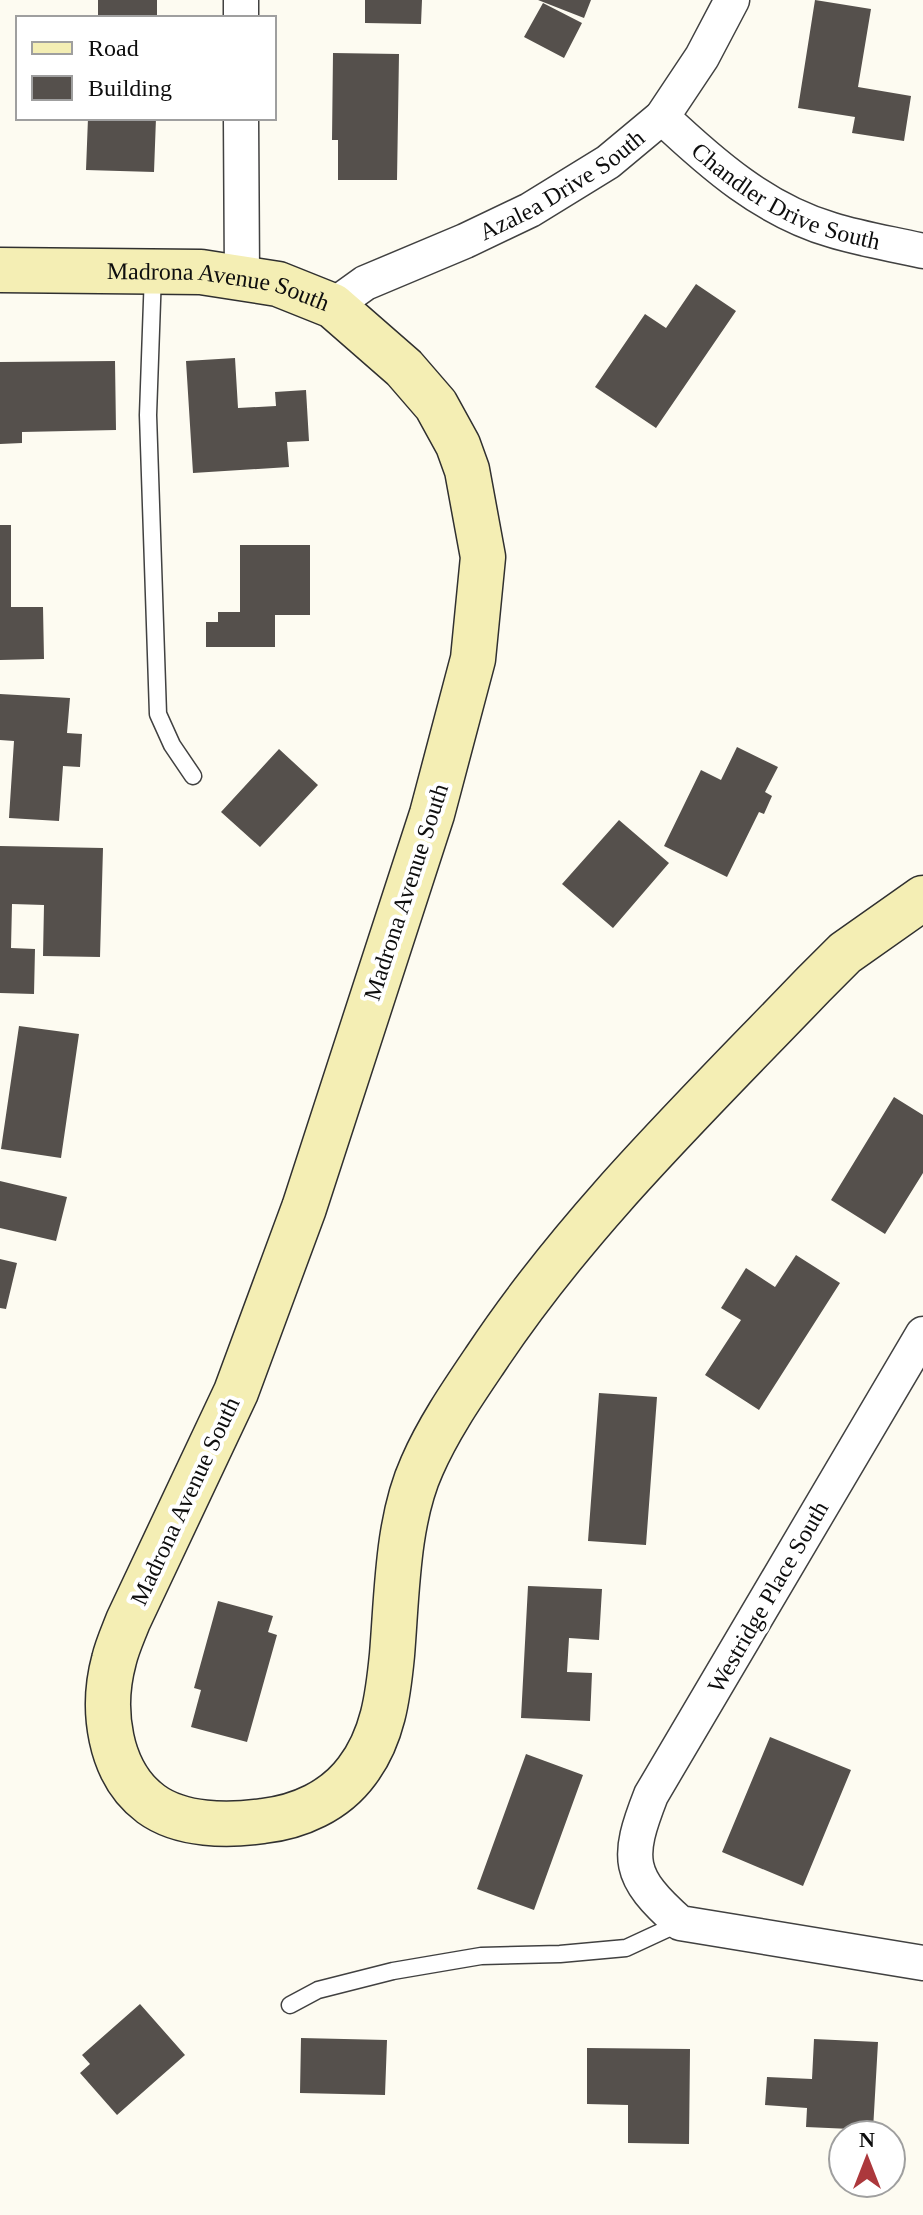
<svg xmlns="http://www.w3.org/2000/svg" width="923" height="2215" font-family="Georgia,serif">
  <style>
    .building { fill: #55504c }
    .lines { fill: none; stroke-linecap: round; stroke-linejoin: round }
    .service-casing { stroke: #414141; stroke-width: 19 }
    .minor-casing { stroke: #414141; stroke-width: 37 }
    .secondary-casing { stroke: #303030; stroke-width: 47 }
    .service { stroke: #fff; stroke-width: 16 }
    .minor { stroke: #fff; stroke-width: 34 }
    .secondary { stroke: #f4eeb4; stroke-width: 44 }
    .labels { text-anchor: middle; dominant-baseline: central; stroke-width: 8; stroke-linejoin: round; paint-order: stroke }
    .street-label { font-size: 24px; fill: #0e0e0e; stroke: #fff }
  </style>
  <rect width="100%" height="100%" fill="#fdfbf1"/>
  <!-- building -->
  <path class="building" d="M98 0H157V18L98 17Z
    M365 0H422L421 24 365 23Z
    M538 0H591L584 18Z
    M815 0 871 9 858 87 911 96 904 141 852 133 855 117 798 108Z
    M543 3 582 23 564 58 524 37Z
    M333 53 399 54 397 180H338V140H332Z
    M88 118H156L154 172 86 170Z
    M696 284 736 311 656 428 595 387 645 314 666 328Z
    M235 358 238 408 276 406 275 392 306 390 309 441 287 442 289 467 193 473 186 361Z
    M115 361 116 430 22 432V443L0 444V362Z
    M0 525H11V607H43L44 659 0 660Z
    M240 545H310V615H275V647H206V622H218V612H240Z
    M0 694 70 698 67 733 82 734 80 767 63 766 59 821 9 818 14 741 0 740Z
    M737 747 778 767 765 792 772 796 764 814 759 812 727 877 664 846 701 770 721 780Z
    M279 749 318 785 260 847 221 812Z
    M619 820 669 863 613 928 562 884Z
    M0 846 103 848 100 957 43 956 44 905 12 904 11 948 35 949 34 994 0 993Z
    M19 1026 79 1034 61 1158 1 1149Z
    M894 1097 923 1115V1173L885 1234 831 1200Z
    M0 1181 67 1197 56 1241 0 1228Z
    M796 1255 840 1283 759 1410 705 1375 741 1320 721 1308 746 1268 775 1287Z
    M0 1259 17 1263 6 1309 0 1308Z
    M599 1393 657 1397 646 1545 588 1541Z
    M528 1586 602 1589 599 1640 569 1638 567 1672 592 1673 590 1721 521 1718Z
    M218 1601 273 1616 268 1632 277 1635 247 1742 191 1727 201 1690 194 1688Z
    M770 1737 851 1770 803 1886 722 1852Z
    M526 1754 583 1775 534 1910 477 1889Z
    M140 2004 185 2055 117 2115 80 2073 90 2064 82 2055Z
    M301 2038 387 2040 385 2095 300 2093Z
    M814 2039 878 2042 873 2130 806 2127 807 2108 765 2105 767 2077 812 2079Z
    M587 2048 690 2049 689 2144 628 2143V2105L587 2104Z"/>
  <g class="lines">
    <!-- service casing -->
    <g class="service-casing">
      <path id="service" d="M153 273 148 415 158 714 172 745 193 776
        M290 2005 318 1990 393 1971 481 1956 560 1954 626 1948 680 1923"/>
    </g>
    <!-- minor casing -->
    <g class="minor-casing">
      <g id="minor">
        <path d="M241 0V18"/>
        <path id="s1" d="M662 117C712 164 764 210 832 230 861 239 893 244 923 251"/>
        <path d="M241 118 242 276"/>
        <path id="s2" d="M333 306 365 283 465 241 530 210 608 162 662 117 702 57 732 0"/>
        <path d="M923 1334 651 1795C626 1859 627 1876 680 1923L923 1963"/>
      </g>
    </g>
    <!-- secondary casing -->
    <g class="secondary-casing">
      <g id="secondary">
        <path id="s3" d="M0 270 201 272 278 284 333 306 404 368 436 405 458 445 467 470 483 557 473 659 432 814 304 1208 236 1392 128 1621C123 1634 117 1647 114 1660 101 1708 108 1772 151 1804 181 1826 228 1826 263 1821 299 1817 335 1801 357 1771 383 1737 388 1696 392 1655 397 1595 397 1521 422 1466 438 1429 462 1394 485 1360 577 1221 698 1105 813 985L845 953 923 898"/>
      </g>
    </g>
    <!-- service -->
    <use href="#service" class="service"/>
    <!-- minor -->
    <use href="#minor" class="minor"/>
    <!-- secondary -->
    <use href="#secondary" class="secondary"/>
  </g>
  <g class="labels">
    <!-- street labels -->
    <g class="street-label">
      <text stroke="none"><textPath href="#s2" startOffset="260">Azalea Drive South</textPath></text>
      <text stroke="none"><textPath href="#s1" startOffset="150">Chandler Drive South</textPath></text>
      <text stroke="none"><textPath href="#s3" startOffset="220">Madrona Avenue South</textPath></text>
      <text transform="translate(406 892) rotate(-72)">Madrona Avenue South</text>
      <text transform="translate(185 1501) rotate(-65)">Madrona Avenue South</text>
      <text transform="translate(768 1597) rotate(-60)">Westridge Place South</text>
    </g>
  </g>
  <!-- legend -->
  <rect x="16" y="16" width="260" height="104" fill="#ffffff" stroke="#9f9f9f" stroke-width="2"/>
  <rect x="32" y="42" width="40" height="12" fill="#f4eeb4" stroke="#9f9f9f" stroke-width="2"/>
  <text x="88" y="56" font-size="24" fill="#0e0e0e">Road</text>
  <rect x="32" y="76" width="40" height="24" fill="#55504c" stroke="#9f9f9f" stroke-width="2"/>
  <text x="88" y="96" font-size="24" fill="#0e0e0e">Building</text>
  <!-- north arrow -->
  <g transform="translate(867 2159)"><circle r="38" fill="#ffffff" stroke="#9f9f9f" stroke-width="2"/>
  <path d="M0-6L14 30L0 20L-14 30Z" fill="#ac383c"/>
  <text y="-12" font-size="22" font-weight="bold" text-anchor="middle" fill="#0e0e0e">N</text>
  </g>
</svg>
